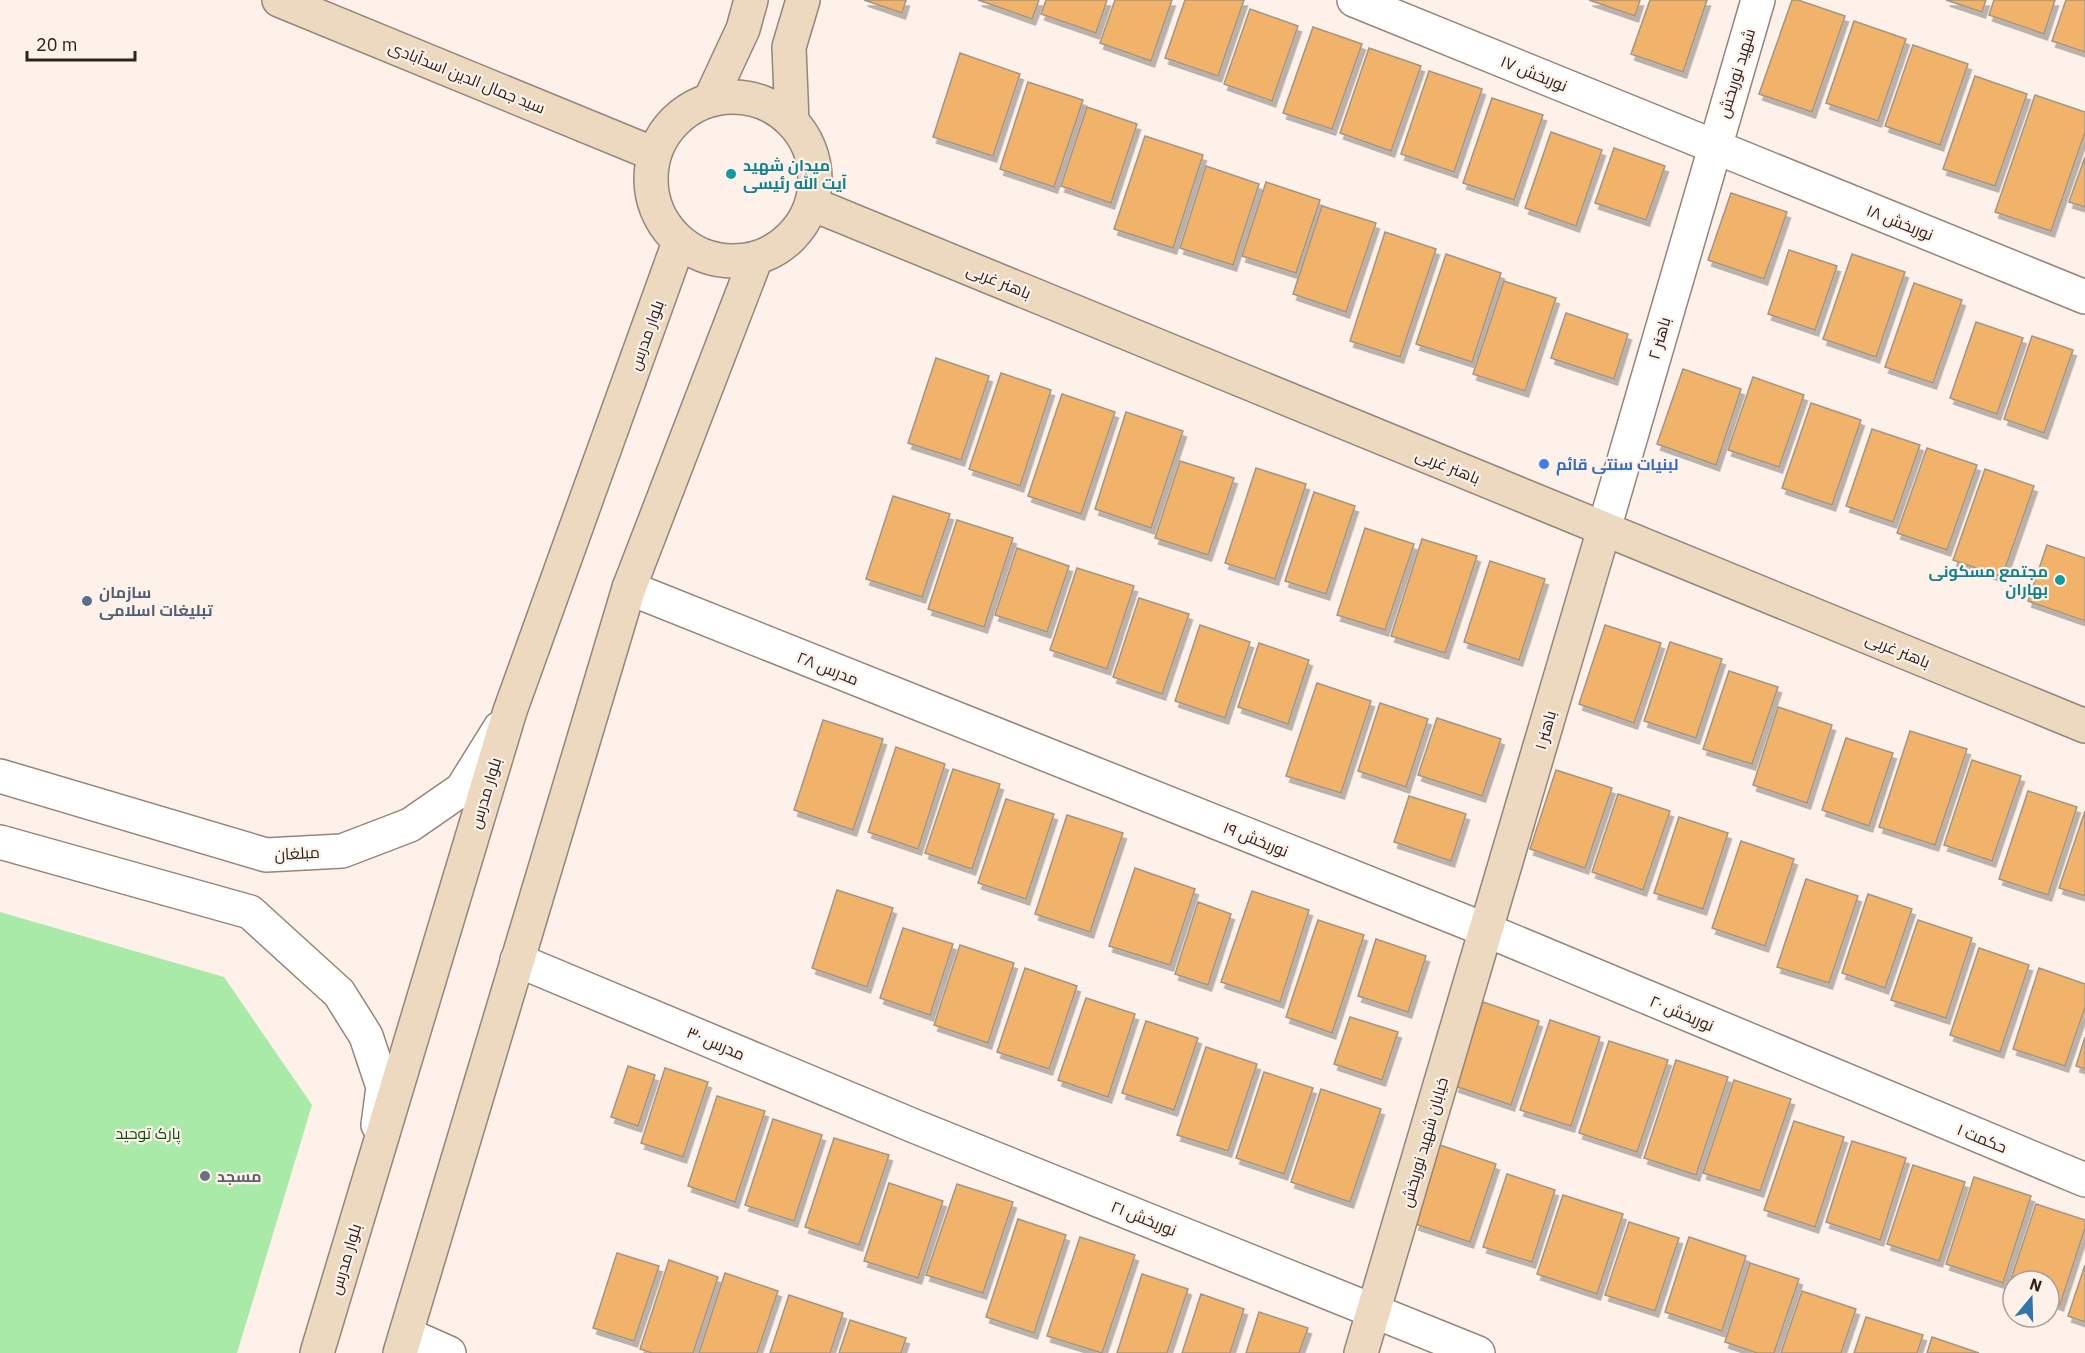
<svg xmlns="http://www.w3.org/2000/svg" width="2085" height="1353" font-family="'IBM Plex Sans',Cairo,sans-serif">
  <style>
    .green { fill: #aaeaa9 }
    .building { fill: #f0b369; stroke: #a49584; stroke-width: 1.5; filter: url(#shadow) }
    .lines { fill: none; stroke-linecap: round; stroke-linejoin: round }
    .street-casing { stroke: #978478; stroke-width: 36 }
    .secondary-casing { stroke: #978478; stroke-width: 36 }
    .street { stroke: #fff; stroke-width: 33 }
    .secondary { stroke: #ecd9c0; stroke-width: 33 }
    .culture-dot { fill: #0f9aa8; stroke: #fef1e9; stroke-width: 2 }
    .shop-dot { fill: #3f7fe0; stroke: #fef1e9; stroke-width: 2 }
    .service-dot { fill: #5c6f8a; stroke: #fef1e9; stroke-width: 2 }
    .worship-dot { fill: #6b7280; stroke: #fef1e9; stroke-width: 2 }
    .labels { text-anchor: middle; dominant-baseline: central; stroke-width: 4.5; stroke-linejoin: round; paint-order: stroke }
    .street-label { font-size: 16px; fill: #2b231e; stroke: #fef1e9 }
    .culture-label { font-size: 16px; font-weight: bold; fill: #0d838f; stroke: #fef1e9; text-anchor: start }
    .shop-label { font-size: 16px; font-weight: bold; fill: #366cbe; stroke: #fef1e9; text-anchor: start }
    .service-label { font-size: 16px; font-weight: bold; fill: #4e5e75; stroke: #fef1e9; text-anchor: start }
    .park-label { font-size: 16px; fill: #095212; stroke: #fef1e9 }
    .worship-label { font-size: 16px; font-weight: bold; fill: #5b616d; stroke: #fef1e9; text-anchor: start }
  </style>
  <defs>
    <filter id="shadow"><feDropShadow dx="3.5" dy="6" stdDeviation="0" flood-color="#0004"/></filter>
  </defs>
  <rect width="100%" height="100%" fill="#fef1e9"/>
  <!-- green -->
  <path class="green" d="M0 912 224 977 312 1105 237 1353H0Z"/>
  <!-- building -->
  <path class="building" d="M864 0H906L902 13Z
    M978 0H1039L1032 19Z
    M1046 0H1107L1096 33 1041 14Z
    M1115 0H1172L1151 61 1100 43Z
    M1185 0H1244L1218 76 1165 58Z
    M1589 0H1640L1635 16Z
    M1650 0H1707L1683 72 1631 54Z
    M1792 0H1798L1845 16 1812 112 1759 94Z
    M1946 0H1986L1982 12Z
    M1994 0H2055L2044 34 1989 15Z
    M2066 0H2085V52L2052 41Z
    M1250 9 1298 26 1272 101 1224 84Z
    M1854 21 1906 39 1878 121 1826 103Z
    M1313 27 1362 44 1332 129 1283 113Z
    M1913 45 1968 64 1940 145 1885 126Z
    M1369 48 1421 66 1391 151 1340 133Z
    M960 53 1020 74 993 156 933 137Z
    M1429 71 1482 89 1454 172 1401 154Z
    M1975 76 2027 94 1995 186 1943 169Z
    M1028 82 1083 100 1054 187 1000 169Z
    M2035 95 2085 112V132L2051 231 1995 212Z
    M1492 98 1543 115 1514 200 1463 183Z
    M1087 107 1137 124 1111 203 1061 186Z
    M1551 132 1602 150 1576 226 1525 208Z
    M1145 136 1203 155 1173 248 1114 229Z
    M1614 148 1665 166 1646 220 1595 203Z
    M2085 157V207L2069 202Z
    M1206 166 1259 184 1233 265 1180 248Z
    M1266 182 1320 200 1296 273 1242 256Z
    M1731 193 1787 212 1764 279 1708 260Z
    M1322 206 1376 223 1346 312 1293 294Z
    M1385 232 1436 249 1400 357 1350 341Z
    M1789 250 1837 266 1815 330 1768 314Z
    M1446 254 1501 273 1472 362 1416 344Z
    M1852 254 1905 272 1876 357 1823 339Z
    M1504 281 1556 298 1525 391 1473 374Z
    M1914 283 1962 300 1933 383 1885 367Z
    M1566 313 1628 334 1614 379 1551 358Z
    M1976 322 2023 338 1997 414 1950 398Z
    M2032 336 2073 350 2044 433 2004 419Z
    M936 358 989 376 961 460 908 443Z
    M1683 369 1741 389 1716 465 1657 444Z
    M1001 373 1051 390 1020 486 969 469Z
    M1753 377 1804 395 1779 467 1728 450Z
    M1062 394 1115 412 1081 514 1028 496Z
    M1811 403 1861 420 1832 505 1782 488Z
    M1126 412 1183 431 1151 528 1095 509Z
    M1872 429 1920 445 1893 522 1846 506Z
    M1927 448 1977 465 1947 550 1897 533Z
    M1180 461 1234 478 1208 555 1155 538Z
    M1256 468 1306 484 1275 579 1225 563Z
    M1985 469 2034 486 2002 577 1953 560Z
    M1314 492 1355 506 1326 594 1285 581Z
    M893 496 950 514 922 597 866 579Z
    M957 520 1013 538 984 627 928 609Z
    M1365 528 1414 544 1385 630 1337 615Z
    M1422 539 1477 556 1445 653 1391 636Z
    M2047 545 2085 558V621L2028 601Z
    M1017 548 1069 566 1047 632 995 615Z
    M1490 561 1545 579 1519 660 1464 642Z
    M1077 568 1134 586 1107 669 1050 650Z
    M1139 598 1189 614 1162 694 1113 677Z
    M1200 625 1250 642 1225 718 1175 701Z
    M1605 625 1661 643 1634 723 1579 704Z
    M1670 642 1722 659 1696 738 1644 721Z
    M1259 643 1309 660 1288 724 1238 707Z
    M1729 671 1778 687 1752 764 1703 749Z
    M1317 683 1371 701 1341 793 1286 776Z
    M1380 703 1428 719 1406 787 1358 771Z
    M1778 707 1832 725 1807 803 1753 785Z
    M1437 718 1501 739 1482 796 1418 775Z
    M823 720 883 739 853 830 794 810Z
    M1910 731 1967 749 1935 845 1879 827Z
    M1846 738 1893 753 1869 826 1822 810Z
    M896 747 945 764 918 849 868 832Z
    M1972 760 2021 776 1992 861 1944 845Z
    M953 769 1000 784 972 869 925 853Z
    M1556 770 1612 788 1585 868 1530 849Z
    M2028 791 2077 807 2048 895 1999 879Z
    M1618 794 1670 811 1643 890 1592 872Z
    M1409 796 1466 814 1451 861 1394 842Z
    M1006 799 1054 814 1026 899 978 883Z
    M2085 811V896L2059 888Z
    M1067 815 1123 833 1090 932 1035 914Z
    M1679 817 1728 833 1703 909 1654 893Z
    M1741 841 1794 859 1765 946 1712 928Z
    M1135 868 1195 889 1170 965 1109 946Z
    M1806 879 1858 896 1829 983 1777 967Z
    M837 890 893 908 867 987 812 968Z
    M1252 891 1309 910 1280 1002 1221 982Z
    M1868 894 1912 909 1885 988 1842 973Z
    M1198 902 1231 914 1208 985 1175 974Z
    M1318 920 1364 935 1332 1033 1286 1017Z
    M1918 920 1972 938 1946 1018 1891 1000Z
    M903 928 953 944 930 1015 880 998Z
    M1376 939 1426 956 1408 1012 1358 996Z
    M960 945 1014 963 988 1043 934 1025Z
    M1979 948 2029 965 2000 1052 1950 1035Z
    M1025 968 1077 986 1049 1069 997 1052Z
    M2039 968 2085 984V1007L2065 1066 2013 1049Z
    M1086 998 1135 1014 1108 1097 1058 1080Z
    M1483 1002 1539 1021 1511 1105 1455 1086Z
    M1350 1017 1398 1032 1382 1080 1334 1064Z
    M1550 1020 1600 1037 1571 1126 1520 1110Z
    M1146 1021 1198 1038 1174 1110 1122 1093Z
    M2085 1037V1069L2076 1066Z
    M1609 1041 1668 1060 1637 1152 1579 1133Z
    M1206 1047 1257 1064 1228 1151 1177 1135Z
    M1676 1060 1728 1077 1696 1175 1644 1158Z
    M628 1066 655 1075 638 1126 611 1117Z
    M665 1068 708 1082 683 1157 641 1143Z
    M1264 1072 1313 1088 1284 1174 1236 1158Z
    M1734 1080 1791 1099 1760 1191 1703 1173Z
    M1321 1089 1381 1109 1350 1202 1291 1182Z
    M717 1096 765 1111 735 1202 688 1186Z
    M773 1119 822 1135 794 1221 745 1205Z
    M1794 1121 1844 1137 1815 1227 1764 1210Z
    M834 1138 889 1155 859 1245 805 1227Z
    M1852 1141 1906 1158 1880 1240 1826 1222Z
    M1440 1145 1496 1164 1470 1242 1415 1224Z
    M1913 1165 1965 1182 1939 1261 1887 1244Z
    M1507 1174 1555 1190 1532 1262 1483 1247Z
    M1974 1177 2031 1196 2003 1283 1946 1264Z
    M889 1183 943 1201 918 1278 864 1261Z
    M957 1184 1013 1202 983 1293 926 1275Z
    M1563 1195 1623 1214 1597 1294 1537 1274Z
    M2036 1204 2085 1220V1228L2060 1305 2049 1301V1281H2013V1289L2008 1288Z
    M1018 1219 1066 1235 1034 1333 986 1317Z
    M1629 1222 1679 1238 1655 1311 1605 1295Z
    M1080 1237 1135 1255 1102 1353 1047 1336Z
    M1689 1237 1746 1256 1722 1331 1665 1312Z
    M617 1253 659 1266 634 1341 593 1328Z
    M669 1260 718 1277 693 1353H652L640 1349Z
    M1750 1263 1799 1279 1774 1353H1757L1725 1342Z
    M2085 1265V1322L2068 1316Z
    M725 1273 778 1291 757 1353H699Z
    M1142 1274 1188 1289 1167 1353H1117Z
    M1802 1291 1856 1309 1841 1353H1781Z
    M1201 1294 1244 1309 1230 1353H1182Z
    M789 1295 843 1313 830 1353H770Z
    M1259 1312 1308 1328 1299 1353H1246Z
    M1866 1317 1923 1335 1917 1353H1854Z
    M850 1320 906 1338 901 1353H839Z
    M1932 1337 1979 1353H1927Z"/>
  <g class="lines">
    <!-- street casing -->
    <g class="street-casing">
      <path id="street" d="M1354 0 2085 297
        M1604 529 1758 0
        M629 588 1486 930 2085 1180
        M0 776 266 855 342 851 410 825 462 789 500 728
        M0 842 250 912 339 993 366 1036 383 1087 378 1125
        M517 960 914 1126 1478 1353
        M406 1334 449 1353"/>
    </g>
    <!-- secondary casing -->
    <g class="secondary-casing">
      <path id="secondary" d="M279 0 654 154
        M651 179a82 82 0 1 1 164 0a82 82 0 1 1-164 0Z
        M710 100 743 29 751 0
        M792 122 789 47 803 0
        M812 204 2085 726
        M317 1353 510 711 679 242
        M400 1353 629 588 756 258
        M1361 1353 1604 529"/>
    </g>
    <!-- street -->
    <use href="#street" class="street"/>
    <!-- secondary -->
    <use href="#secondary" class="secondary"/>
  </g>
  <!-- markers -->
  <g class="culture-dot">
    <circle cx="731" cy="174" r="6"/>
    <circle cx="2060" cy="580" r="6"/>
  </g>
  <circle class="shop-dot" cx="1544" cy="464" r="6"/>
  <circle class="service-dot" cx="87" cy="601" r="6"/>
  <circle class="worship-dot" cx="205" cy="1176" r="6"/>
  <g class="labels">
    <!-- street labels -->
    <g class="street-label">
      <text transform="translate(1534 73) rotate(22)">نوربخش ۱۷</text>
      <text transform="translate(1736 73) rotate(-73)">شهید نوربخش</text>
      <text transform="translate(467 77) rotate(22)">سید جمال الدین اسدآبادی</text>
      <text transform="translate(1900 222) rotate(22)">نوربخش ۱۸</text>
      <text transform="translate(999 281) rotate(22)">باهنر غربی</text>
      <text transform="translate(646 335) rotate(-70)">بلوار مدرس</text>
      <text transform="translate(1659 338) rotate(-74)">باهنر ۲</text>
      <text transform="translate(1448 466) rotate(22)">باهنر غربی</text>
      <text transform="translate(1898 650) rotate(22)">باهنر غربی</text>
      <text transform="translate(828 668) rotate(22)">مدرس ۲۸</text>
      <text transform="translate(1545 730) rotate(-74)">باهنر ۱</text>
      <text transform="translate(485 793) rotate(-73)">بلوار مدرس</text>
      <text transform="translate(1256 839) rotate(22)">نوربخش ۱۹</text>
      <text transform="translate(297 853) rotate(-3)">مبلغان</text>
      <text transform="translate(1682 1013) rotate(23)">نوربخش ۲۰</text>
      <text transform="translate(716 1043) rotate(23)">مدرس ۳۰</text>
      <text transform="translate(1982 1138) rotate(22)">حکمت ۱</text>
      <text transform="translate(1424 1142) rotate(-74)">خیابان شهید نوربخش</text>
      <text transform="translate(1144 1218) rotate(22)">نوربخش ۲۱</text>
      <text transform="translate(345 1259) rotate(-73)">بلوار مدرس</text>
    </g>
    <!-- culture labels -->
    <g class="culture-label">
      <text x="743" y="165">میدان شهید<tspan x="743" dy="18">آیت الله رئیسی</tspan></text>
      <text x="2048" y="571" text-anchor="end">مجتمع مسکونی<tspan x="2048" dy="18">بهاران</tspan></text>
    </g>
    <!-- shop labels -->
    <g class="shop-label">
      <text x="1556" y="464">لبنیات سنتی قائم</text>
    </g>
    <!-- service labels -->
    <g class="service-label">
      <text x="99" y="592">سازمان<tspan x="99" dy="18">تبلیغات اسلامی</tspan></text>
    </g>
    <!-- park labels -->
    <g class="park-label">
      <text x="148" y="1133">پارک توحید</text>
    </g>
    <!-- worship labels -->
    <g class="worship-label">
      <text x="217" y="1176">مسجد</text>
    </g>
  </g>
  <!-- north arrow -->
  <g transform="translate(2031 1299) rotate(19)"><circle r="28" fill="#fef1e9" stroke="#aa9f98" stroke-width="1.5"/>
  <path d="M0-4.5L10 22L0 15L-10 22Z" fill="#3275ab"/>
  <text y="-9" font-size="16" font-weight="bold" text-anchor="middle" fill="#2b231e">N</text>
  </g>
  <!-- scale -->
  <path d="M27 51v9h108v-9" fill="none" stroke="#2b231e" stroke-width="3"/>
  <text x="36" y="51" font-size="18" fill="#2b231e" stroke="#fef1e9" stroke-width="4.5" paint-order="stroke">20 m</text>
</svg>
